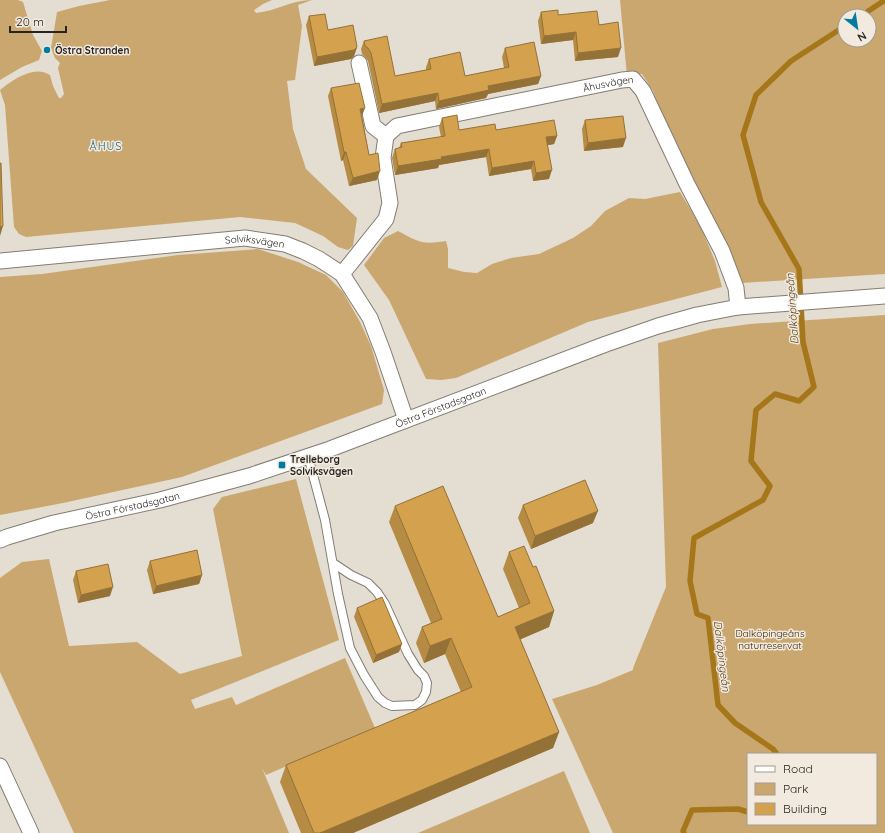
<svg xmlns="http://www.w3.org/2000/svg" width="885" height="833" font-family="Quicksand,sans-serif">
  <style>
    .green { fill: #caa76e; fill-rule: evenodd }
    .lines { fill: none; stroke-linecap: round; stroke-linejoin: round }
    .stream { stroke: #a6771a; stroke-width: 5.5 }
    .lane-casing { stroke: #837c72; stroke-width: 10 }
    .street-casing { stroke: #837c72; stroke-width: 17 }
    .lane { stroke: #fff; stroke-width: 8 }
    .street { stroke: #fff; stroke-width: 15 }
    .wall { fill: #b68b43 }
    .shaded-wall { fill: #947137 }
    .building { fill: #d4a24e; stroke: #947137 }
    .poi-dot { fill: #007ca2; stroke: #f2eadf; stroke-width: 1.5 }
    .labels { text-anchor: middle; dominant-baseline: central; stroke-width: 3; stroke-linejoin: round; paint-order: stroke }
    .poi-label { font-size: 10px; font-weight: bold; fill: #272420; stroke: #f2eadf; text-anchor: start }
    .street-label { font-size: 10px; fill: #272420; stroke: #f2eadf }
    .park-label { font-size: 10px; fill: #3a2601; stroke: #f2eadf }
    .neighbourhood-label { font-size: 11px; letter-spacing: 1px; fill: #185f7a; stroke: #f2eadf }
    .water-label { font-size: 11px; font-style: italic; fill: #57421f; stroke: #f2eadf }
  </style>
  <rect width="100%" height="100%" fill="#e4ddd2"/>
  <!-- green -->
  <path class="green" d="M0 0H18L23 2 33 35 42 51 39 60 22 67 0 80Z
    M110 0H272L263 4 254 10 256 13C276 11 292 0 312 0L298 5 302 26 295 80 287 81 293 129 306 169 357 218 353 246 348 250 338 247 323 236 295 223 240 217 26 237 19 234 14 227 5 105 0 90C14 79 34 65 50 75L53 86 59 98H61L64 94 58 68 60 63 55 58 51 48 57 12 79 6Z
    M620 0H885V274L742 283 666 126 653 91 642 74 627 76ZM845 16H869V40H845Z
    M680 192 700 225 715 261 722 287 588 322 456 378 441 380 426 379 389 300 364 265 384 238 398 231C419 242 421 245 446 241L448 249V268L464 272 477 273 492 264 511 258 539 254 573 238 591 226 605 211 629 198 645 199Z
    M258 249 298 262 326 275 343 292 360 322 371 346 384 390 382 404 182 477 63 503 0 515V277L42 274 178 255Z
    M885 315V833H613L552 699 597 685 633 670V668L666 587 658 343 713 329 750 324ZM748 754H876V824H748Z
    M296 479 339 640 191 700 195 709 232 697 236 705 345 658 375 728 266 775 262 768 289 833H74L0 672V578L22 562 49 559 69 646 137 642 180 674 242 656 213 509 222 497Z
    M564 771 590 833H418Z"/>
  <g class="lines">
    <!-- stream -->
    <path class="stream" d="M861 16 885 0
      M777 754 773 749 735 723 718 705 708 618 697 614 690 581 694 538 763 500 770 486 751 461 756 410 775 394 799 401 814 387 803 342 799 269 761 202 743 135 756 95 791 61 845 26
      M684 833 683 831 692 810 738 809 748 812"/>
    <!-- lane casing -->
    <g class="lane-casing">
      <path id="lane" d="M308 456 325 520 338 594 350 648 364 675 378 697 385 703 392 706 415 705 422 700 426 692 427 683 424 676 418 670 408 654 385 604 377 592 368 583 351 575 333 563"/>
    </g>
    <!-- street casing -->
    <g class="street-casing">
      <g id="street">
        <path d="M359 63 373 126 386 136"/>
        <path id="s1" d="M0 261 245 238 285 244 303 251 319 259 342 274 370 318 383 352 406 420"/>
        <path id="s2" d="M342 274 386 219 390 203 383 158 386 136 397 126 622 80 633 79 643 91 687 184 722 251 736 288 738 307"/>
        <path id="s3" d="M0 540 7 537 54 523 160 500 249 476 330 449 606 344 658 326 697 315 738 307 885 296"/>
        <path d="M0 766 31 833"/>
      </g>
    </g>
    <!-- lane -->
    <use href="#lane" class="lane"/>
    <!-- street -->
    <use href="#street" class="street"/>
  </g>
  <!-- wall -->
  <path class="wall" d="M541 12 558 15 599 25 618 57 575 61 573 40 541 44 538 21Z
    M309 16 328 30 357 47 354 56 351 59 314 66 306 25Z
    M364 41 395 76 426 70V67L429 59 465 76 504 68 502 57 505 48 541 76 538 84 488 94 486 98 436 109 435 101 379 113 368 61 365 57 362 54 361 49Z
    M331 88 362 116 369 155 377 180 349 186 343 160 341 161 328 96Z
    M442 118 459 130H496L557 136 554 144 548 145 549 179 533 181 531 169 489 176 486 157 439 165 438 168 395 175 392 158 395 149 399 148 401 143 441 137 439 127Z
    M585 120 623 147 584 151 582 129Z
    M523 505 593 523 531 549 518 518Z
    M395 506 498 617 519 608 503 569 509 552 533 567 554 611 549 627 520 639 559 732 553 748 353 833H301L280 782 286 765 461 692 445 654 424 663 416 643 422 627 431 623 389 522Z
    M150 561 202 575 199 584 153 594 147 570Z
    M76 571 110 596 78 603 73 580Z
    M357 608 399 652 373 663 354 617Z"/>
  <!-- shaded-wall -->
  <path class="shaded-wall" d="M576 32 573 40 541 44 544 36Z
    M357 47 354 56 351 59 314 66 317 57Z
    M621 48 618 57 575 61 578 53Z
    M541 76 538 84 488 94 486 98 436 109 439 101 488 86Z
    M438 93 435 101 379 113 382 104Z
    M365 108 362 116 360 109Z
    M557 136 554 144 543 146 546 137Z
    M626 138 623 147 584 151 588 143Z
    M489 149 486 157 439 165 438 168 395 175 398 166 441 157Z
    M344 152H346L343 160 341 161Z
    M534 161 531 169 489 176 492 168Z
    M552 170 549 179 533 181 536 173Z
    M380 171 377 180 349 186 353 178Z
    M3 226 0 236V227Z
    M598 511 593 523 531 549 535 536Z
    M202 575 199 584 153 594 156 586Z
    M113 587 110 596 78 603 81 595Z
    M554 611 549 627 510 644 515 627Z
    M451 638 445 654 424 663 430 646Z
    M402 644 399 652 373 663 376 655Z
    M559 732 553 748 353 833H320Z"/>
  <!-- building -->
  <path class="building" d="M558 10V15L597 11 599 25 618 22 621 48 578 53 576 32 544 36 541 12Z
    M325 14 328 30 353 25 357 47 354 50 317 57 309 16Z
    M387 36 395 76 431 69 429 59 460 52 465 76 509 67 505 48 534 42 541 76 488 86 489 90 439 101 438 93 382 104 371 53 368 48 365 46 364 41Z
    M359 83 365 108 360 109 369 155 378 153 380 171 353 178 346 152H344L331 88Z
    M457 115 459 130 495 124 496 130 554 120 557 136 546 137 552 170 536 173 534 161 492 168 489 149 441 157 442 159 398 166 395 149 402 147 401 143 445 136 442 118Z
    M623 116 626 138 588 143 585 120Z
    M0 163H1L3 226 0 227Z
    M585 480 598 511 535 536 523 505Z
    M443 486 498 617 530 603 509 552 524 546 533 567 536 566 554 611 515 627 559 732 320 833H314L286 765 472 687 451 638 430 646 422 627 442 619 395 506Z
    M197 550 202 575 156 586 150 561Z
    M108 564 113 587 81 595 76 571Z
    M382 597 402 644 376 655 357 608Z"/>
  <!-- markers -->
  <g class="poi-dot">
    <circle cx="47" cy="50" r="4"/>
    <rect x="278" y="461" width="8" height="8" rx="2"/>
  </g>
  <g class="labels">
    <!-- poi labels -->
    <g class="poi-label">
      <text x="55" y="50">Östra Stranden</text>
      <text x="290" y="459">Trelleborg<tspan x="290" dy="12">Solviksvägen</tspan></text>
    </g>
    <!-- street labels -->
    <g class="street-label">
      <text stroke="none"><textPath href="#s2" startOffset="385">Åhusvägen</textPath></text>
      <text stroke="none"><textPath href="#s1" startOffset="256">Solviksvägen</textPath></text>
      <text stroke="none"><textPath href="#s3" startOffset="461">Östra Förstadsgatan</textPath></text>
      <text stroke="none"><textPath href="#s3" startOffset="137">Östra Förstadsgatan</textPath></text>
    </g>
    <!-- park labels -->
    <g class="park-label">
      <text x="770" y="633">Dalköpingeåns<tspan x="770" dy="12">naturreservat</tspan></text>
    </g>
    <!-- neighbourhood labels -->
    <g class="neighbourhood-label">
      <text x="106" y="146">ÅHUS</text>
    </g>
    <!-- water labels -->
    <g class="water-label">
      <text transform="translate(792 309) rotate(-94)">Dalköpingeån</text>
      <text transform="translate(722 656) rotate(83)">Dalköpingeån</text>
    </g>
  </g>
  <!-- legend -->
  <rect x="747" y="753" width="130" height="72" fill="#f2eadf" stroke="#a19b93"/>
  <rect x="755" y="766" width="20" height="6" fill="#ffffff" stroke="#a19b93"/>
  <text x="783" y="773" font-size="12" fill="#272420">Road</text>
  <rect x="755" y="783" width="20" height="12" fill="#caa76e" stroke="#a19b93"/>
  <text x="783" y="793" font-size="12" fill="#272420">Park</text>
  <rect x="755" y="803" width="20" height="12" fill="#d4a24e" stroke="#a19b93"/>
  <text x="783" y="813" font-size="12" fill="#272420">Building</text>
  <!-- north arrow -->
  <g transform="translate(857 28) rotate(150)"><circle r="19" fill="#f2eadf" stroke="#a19b93"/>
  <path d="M0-3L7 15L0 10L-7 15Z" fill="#007ca2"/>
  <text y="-6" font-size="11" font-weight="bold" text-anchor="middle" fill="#272420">N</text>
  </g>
  <!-- scale -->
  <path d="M10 26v6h56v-6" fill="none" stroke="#272420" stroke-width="2"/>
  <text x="16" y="26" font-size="12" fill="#272420" stroke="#f2eadf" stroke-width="3" paint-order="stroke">20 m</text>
</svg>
